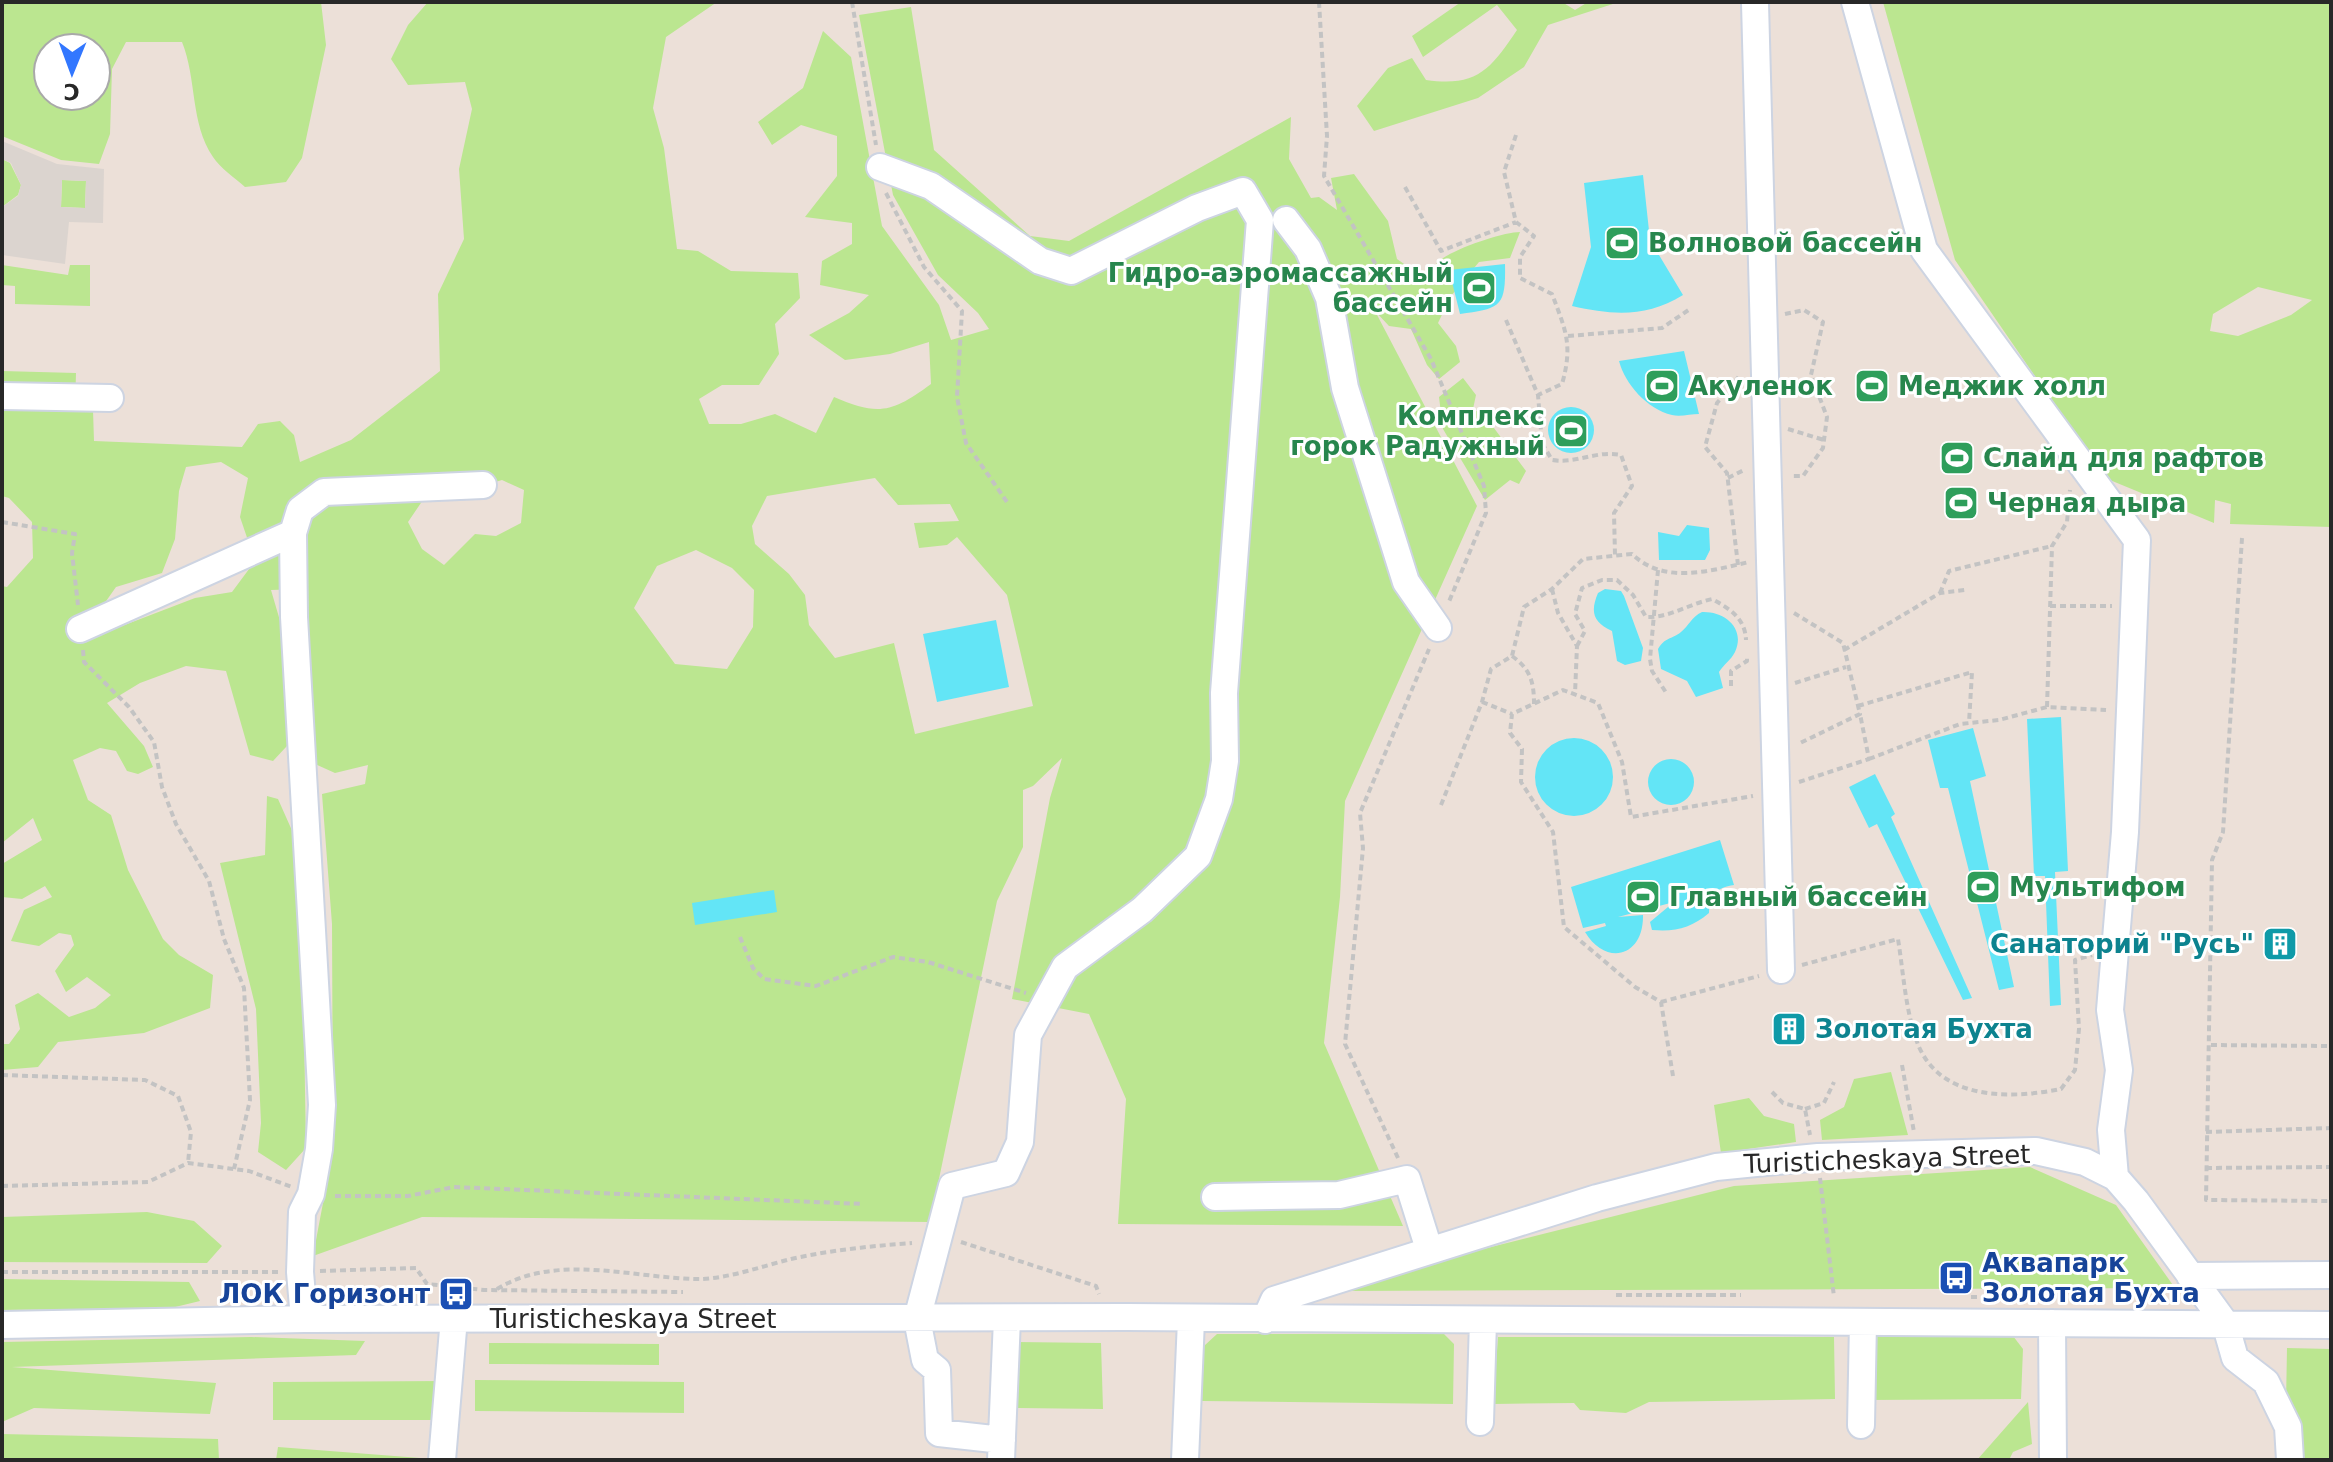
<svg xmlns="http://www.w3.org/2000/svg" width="2333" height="1462" font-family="'DejaVu Sans',sans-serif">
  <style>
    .green { fill: #bbe690; fill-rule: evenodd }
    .plaza { fill: #dbd4cf; fill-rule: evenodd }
    .water { fill: #63e5f6 }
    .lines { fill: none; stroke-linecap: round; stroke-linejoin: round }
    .minor-casing { stroke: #cdd4e2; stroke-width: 30 }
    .path { stroke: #c3c3c3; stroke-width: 4; stroke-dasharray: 6 4; stroke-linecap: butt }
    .minor { stroke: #fff; stroke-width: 26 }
    .labels { text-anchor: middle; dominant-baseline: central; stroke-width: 6; stroke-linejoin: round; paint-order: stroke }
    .leisure-label { font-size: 26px; font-weight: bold; fill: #27864d; stroke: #fff; text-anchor: start }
    .culture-label { font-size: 26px; font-weight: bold; fill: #0d838f; stroke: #fff; text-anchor: end }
    .street-label { font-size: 26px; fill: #282828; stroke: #fff }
    .transit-label { font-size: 26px; font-weight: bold; fill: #164399; stroke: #fff; text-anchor: start }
  </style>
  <rect width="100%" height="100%" fill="#ece0d8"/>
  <!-- green -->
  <path class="green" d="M2 2H321L326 45 302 158 286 182 245 187C235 178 220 168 213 157 190 123 197 79 182 42H126L112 69 110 134 99 164 61 160 2 136ZM48 48H96V96H48Z
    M428 2H717L666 37 653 108 664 148 677 249 698 251 731 271 798 273 800 298 775 324 779 354 759 385H722L699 399 709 424H741L775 414 816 433 834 397C878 416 892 413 931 384L929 342 890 354 845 360 809 335 849 313 869 295 820 285 822 261 852 244V223L805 217 837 176V136L801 125 772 145 758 122 803 88 823 31 851 57 882 226 939 305 951 340 989 329 978 313 938 275 893 195 859 15 911 7 934 150 1030 236 1069 241 1291 117 1289 159 1311 198 1319 197 1337 210 1331 178 1354 174 1388 221 1397 259 1427 280C1430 275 1433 267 1437 263 1449 250 1503 232 1520 232L1510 258 1479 262 1451 296 1438 323 1456 346 1460 362 1439 379 1427 365 1411 329 1389 326 1375 311 1477 506 1345 801 1340 897 1324 1043 1403 1226 1118 1224 1126 1099 1089 1014 1012 999 1050 798 1062 758 1033 786 1023 790V847L997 901 930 1222 422 1217 313 1256 333 1150 332 924 322 794 365 784 368 765 335 773 315 764 302 589 271 590 295 672 299 733 273 761 250 755 226 671 186 666 140 683 107 703 144 746 153 767 138 774 127 771 116 751 100 748 73 760 88 800 111 815 128 870 163 939 179 955 213 975 210 1008 144 1033 58 1042 38 1067 2 1070V1044H9L20 1029 15 1005 38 993 69 1017 95 1008 111 995 87 977 66 992 55 971 74 945 71 935 59 933 39 946 11 941 24 910 52 897 45 886 22 899 2 897V864L42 840 33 818 2 843V586L7 587 33 558 32 522 9 498 2 496V371L76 373 75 409 93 410 94 441 242 447 258 424 280 421 294 435 300 462 351 440 440 371 438 294 464 239 459 169 472 109 465 82 408 85 391 59 408 25ZM221 462 248 478 240 517 255 561 232 592 195 598 122 626 97 614 116 587 162 573 175 539 179 491 186 467ZM875 478 898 505 950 504 959 521 914 523 919 548 947 545 957 537 1007 595 1033 706 915 734 894 643 835 658 809 625 805 595 789 574 755 544 752 526 767 496ZM502 480 524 490 521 523 496 536 475 534 444 565 422 549 408 522 427 494H455ZM696 550 732 568 754 590 753 627 727 669 675 664 634 608 657 566Z
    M1461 2H1562L1575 10 1588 2H1619L1548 25 1524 67 1478 98 1374 131 1357 106 1388 68 1412 58 1426 80C1477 87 1490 70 1517 30L1497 5 1423 57 1412 36Z
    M1883 2H2331V527L2230 524 2231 504 2215 500 2214 523 2105 478 1955 260ZM2258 287 2312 300 2291 315 2238 336 2210 331 2213 314Z
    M2 159 10 163 21 185 18 195 2 207Z
    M62 180 86 181 85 208 61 207Z
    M2 265 68 275 70 265H90V306L15 304V286L2 285Z
    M1463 378 1476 395 1473 409 1485 416 1526 471 1519 484 1510 480 1485 500 1443 429 1439 397Z
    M267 796 278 799 294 835 303 970 306 1148 286 1170 258 1152 261 1123 256 1009 220 863 265 855Z
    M1891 1072 1908 1135 1822 1140 1820 1120 1844 1107 1854 1079Z
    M1749 1098 1764 1116 1794 1124 1796 1142 1721 1153 1714 1105Z
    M2030 1167 2116 1205 2175 1288 1343 1291 1344 1284 1734 1186Z
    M147 1212 194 1221 222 1246 207 1263 2 1262V1217Z
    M2 1279 189 1282 200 1301 171 1308 2 1310Z
    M1217 1334H1444L1454 1344 1453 1404 1202 1401 1204 1346Z
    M1871 1335 2013 1336 2023 1349 2021 1399 1867 1400Z
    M251 1337 365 1341 356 1355 12 1367 216 1383 210 1414 34 1408 2 1422V1342Z
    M1498 1337H1834L1835 1399 1649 1402 1626 1413 1580 1410 1574 1403 1493 1404Z
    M1016 1342 1101 1343 1103 1409 1018 1408Z
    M489 1343 659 1344V1365L489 1364Z
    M2287 1348 2331 1349V1460H2285Z
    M475 1380 684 1382V1413L475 1411Z
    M445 1381V1420H273V1382Z
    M2028 1402 2032 1444 2013 1452 2009 1460H1977Z
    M2 1434 218 1439 219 1460H2Z
    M278 1447 446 1460H276Z"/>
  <!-- plaza -->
  <path class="plaza" d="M2 141 57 164 104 169 103 223 69 222 65 264 2 255V207L18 196 21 185 11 163 2 159ZM62 180 86 181 85 208 61 207Z"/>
  <!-- water -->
  <path class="water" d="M1643 175 1650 240 1683 295C1646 318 1612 315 1572 306L1591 247 1584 183Z
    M1505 264C1506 308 1500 308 1460 314L1449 270Z
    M1684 351 1699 414C1691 414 1680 417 1672 415 1647 409 1625 384 1619 361Z
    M1548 430a23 23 0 1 1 46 0a23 23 0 1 1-46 0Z
    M1687 525 1709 528 1710 550 1705 560H1659L1658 532 1679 536Z
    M1605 589 1621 591 1624 596 1643 648 1641 661 1625 665 1617 661 1612 631C1593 622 1590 612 1598 593Z
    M1702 612C1724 611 1746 628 1735 652 1731 660 1724 664 1719 672L1723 688 1696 697 1687 681 1661 669 1658 649C1665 637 1671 640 1681 632 1689 626 1691 617 1702 612Z
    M996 620 1009 687 937 702 923 634Z
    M2061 717 2068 871 2055 872 2061 1005 2050 1006 2045 876H2034L2027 719Z
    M1973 728 1986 776 1970 781 2014 987 1999 990 1948 788H1940L1928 740Z
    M1535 777a39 39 0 1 1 78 0a39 39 0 1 1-78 0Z
    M1648 782a23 23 0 1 1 46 0a23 23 0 1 1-46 0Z
    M1875 774 1895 814 1891 817 1972 998 1963 1000 1877 824 1869 828 1849 787Z
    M1720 840 1734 885C1716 888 1710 894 1709 913 1691 928 1676 932 1652 930L1650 922 1674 902 1618 917 1643 915C1644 957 1606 967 1585 932L1606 926 1605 923 1583 928 1571 887Z
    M774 890 777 912 695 925 692 903Z"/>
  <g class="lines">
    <!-- minor casing -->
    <g class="minor-casing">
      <path id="minor" d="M1855 2 1924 250 2137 540 2125 832 2110 1010 2119 1070 2111 1130 2115 1177
        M1755 3 1781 970
        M880 167 931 186 1040 261 1071 271 1197 208 1243 191 1260 220 1224 693 1225 761 1219 799 1198 856 1142 910 1065 967 1028 1035 1020 1142 1006 1173 952 1186 917 1319 925 1360 937 1370 939 1433 1002 1440
        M1286 220 1308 249 1329 298 1345 388 1406 582 1438 628
        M2 396 110 398
        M80 629 293 533
        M1215 1197 1339 1195 1407 1179 1429 1249
        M2190 1276 2331 1275
        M304 1319 300 1272 302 1212 311 1194 319 1149 322 1105 294 617 293 533 300 510 324 492 483 485
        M1265 1320 1274 1300 1597 1198 1716 1167 1818 1157 2036 1151 2085 1162 2115 1177 2136 1201 2225 1323 2235 1358 2266 1382 2288 1427 2290 1460
        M2052 1323 2053 1460
        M2 1325 304 1319 1127 1317 2331 1325
        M1480 1422 1483 1321
        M1861 1425 1863 1322
        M442 1460 454 1318
        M1001 1460 1007 1319
        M1185 1460 1191 1320"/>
    </g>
    <!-- path -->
    <path class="path" d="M852 2 876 145
      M1319 2 1327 136 1324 176 1431 359 1484 486 1486 513 1448 604
      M1516 135 1504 172 1516 222 1534 236 1520 257V278L1552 294C1566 331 1573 345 1562 384L1538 395
      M1405 187 1441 251 1516 222
      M886 193 924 267 962 311 957 397 966 443 1007 502
      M1785 314 1804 310 1823 322 1811 375 1827 417 1824 440 1823 448 1803 476H1790
      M1506 320 1538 395 1542 443 1552 460C1577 464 1596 450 1621 455L1632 486 1614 513 1615 555
      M1568 336 1662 328 1690 309
      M1788 429 1824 440
      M1728 478 1744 470
      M2 522 75 534 72 553 78 605
      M2242 538 2223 832 2212 860 2206 1200 2331 1201
      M1738 565 1727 473 1705 447 1717 403 1741 374
      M1658 570 1650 659 1652 671 1667 694
      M1552 589 1558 613 1577 646 1575 694
      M1940 593 1949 571 2052 546
      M2050 606H2112
      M1794 613 1843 643 1860 714 1798 744
      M1577 646 1585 631 1575 614 1582 588 1602 580H1617L1633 595 1646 617C1669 618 1689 604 1712 599 1730 609 1745 618 1746 640
      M83 650 84 662 129 707 154 742 162 787 176 824 209 881 224 939 244 988 250 1100 234 1169
      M1844 650 1940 593 1965 590
      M1512 656C1530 669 1534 681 1534 704
      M1795 683 1846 667
      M1731 686V671L1747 661V657
      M1482 702 1512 714
      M1858 706 1972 672 1969 723
      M2047 707 2052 546 2067 522 2070 490
      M1869 759 1960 724 1999 720 2047 707 2106 710
      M1799 782 1869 759 1860 714
      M1441 805 1482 702 1491 669 1512 656 1524 607 1552 589 1583 559 1632 554C1664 585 1709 571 1749 562
      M740 937 753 968 764 979 816 986 893 957 928 962 1026 993
      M1802 965 1898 939C1903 970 1905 1005 1915 1036 1934 1100 2006 1100 2061 1089L2075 1070 2079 1029 2075 960 2092 955
      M1661 1002 1759 976
      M2211 1045 2331 1046
      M1902 1065 1914 1132
      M2 1075 145 1080 178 1096 191 1132 188 1163
      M1673 1076 1661 1002 1635 987 1564 927 1553 832 1521 782 1522 749 1510 733 1512 714 1563 690 1598 703 1622 762 1631 817 1753 796
      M1772 1092 1783 1103 1805 1109 1810 1135
      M1805 1109 1824 1103 1834 1082
      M2206 1132 2331 1128
      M1398 1158 1345 1044 1363 848 1360 813 1429 649
      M2206 1168 2331 1167
      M1820 1178 1834 1297
      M2 1186 148 1182 188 1163 249 1171 292 1187
      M335 1196H408L454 1187 863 1204
      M961 1242 1096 1286 1099 1294
      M320 1271 416 1268 427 1284 484 1290 683 1292
      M2 1272H280
      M497 1289C557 1252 635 1279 701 1279 730 1278 763 1266 791 1259 832 1250 871 1246 912 1243
      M1616 1295H1710
      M1710 1295H1741
      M1971 1297H1995L1994 1300"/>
    <!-- minor -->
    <use href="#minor" class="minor"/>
  </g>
  <!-- icons -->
  <defs>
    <g id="stadium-square" transform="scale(1.8)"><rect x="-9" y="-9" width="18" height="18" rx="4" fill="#2e9e5b" stroke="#fff"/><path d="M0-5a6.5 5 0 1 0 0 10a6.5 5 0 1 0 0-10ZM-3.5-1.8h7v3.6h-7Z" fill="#fff"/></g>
    <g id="building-square" transform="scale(1.8)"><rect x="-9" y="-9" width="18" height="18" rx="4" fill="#0f9aa8" stroke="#fff"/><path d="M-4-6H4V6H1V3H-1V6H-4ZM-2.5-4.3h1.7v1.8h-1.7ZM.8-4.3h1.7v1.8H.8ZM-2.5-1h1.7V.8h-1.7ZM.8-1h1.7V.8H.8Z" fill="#fff"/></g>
    <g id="bus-square" transform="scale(1.8)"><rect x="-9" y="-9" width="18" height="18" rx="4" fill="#1a4fb4" stroke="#fff"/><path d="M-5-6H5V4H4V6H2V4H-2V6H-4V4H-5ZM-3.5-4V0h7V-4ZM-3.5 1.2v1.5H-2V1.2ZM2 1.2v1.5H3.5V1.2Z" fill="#fff"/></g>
  </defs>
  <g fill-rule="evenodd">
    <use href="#stadium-square" x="1622" y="243"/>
    <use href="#stadium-square" x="1479" y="288"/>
    <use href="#stadium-square" x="1662" y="386"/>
    <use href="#stadium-square" x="1872" y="386"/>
    <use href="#stadium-square" x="1571" y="431"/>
    <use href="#stadium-square" x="1957" y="458"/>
    <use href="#stadium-square" x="1961" y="503"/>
    <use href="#stadium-square" x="1983" y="887"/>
    <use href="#stadium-square" x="1643" y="897"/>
    <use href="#building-square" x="2280" y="944"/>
    <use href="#building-square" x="1789" y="1029"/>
    <use href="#bus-square" x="1956" y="1278"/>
    <use href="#bus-square" x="456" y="1294"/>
  </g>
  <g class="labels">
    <!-- leisure labels -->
    <g class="leisure-label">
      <text x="1648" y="243">Волновой бассейн</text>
      <text x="1453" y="273" text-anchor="end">Гидро-аэромассажный<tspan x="1453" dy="30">бассейн</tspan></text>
      <text x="1688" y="386">Акуленок</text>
      <text x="1898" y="386">Меджик холл</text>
      <text x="1545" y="416" text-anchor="end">Комплекс<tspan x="1545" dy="30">горок Радужный</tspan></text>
      <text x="1983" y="458">Слайд для рафтов</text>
      <text x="1987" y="503">Черная дыра</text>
      <text x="2009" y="887">Мультифом</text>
      <text x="1669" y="897">Главный бассейн</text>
    </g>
    <!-- culture labels -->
    <g class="culture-label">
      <text x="2254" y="944">Санаторий "Русь"</text>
      <text x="1815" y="1029" text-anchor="start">Золотая Бухта</text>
    </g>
    <!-- street labels -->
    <g class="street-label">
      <text transform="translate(1887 1159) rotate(-2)">Turisticheskaya Street</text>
      <text x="633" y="1319">Turisticheskaya Street</text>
    </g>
    <!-- transit labels -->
    <g class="transit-label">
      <text x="1982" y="1263">Аквапарк<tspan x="1982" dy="30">Золотая Бухта</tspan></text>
      <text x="430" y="1294" text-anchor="end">ЛОК Горизонт</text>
    </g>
  </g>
  <!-- border -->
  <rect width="2333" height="1462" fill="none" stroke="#282828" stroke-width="8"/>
  <!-- north arrow -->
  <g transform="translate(72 72) rotate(181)"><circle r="38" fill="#ffffff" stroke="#a9a9a9" stroke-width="2"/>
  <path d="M0-6L14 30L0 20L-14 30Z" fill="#3277ff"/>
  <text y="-12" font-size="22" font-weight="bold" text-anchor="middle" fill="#282828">С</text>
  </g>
</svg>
